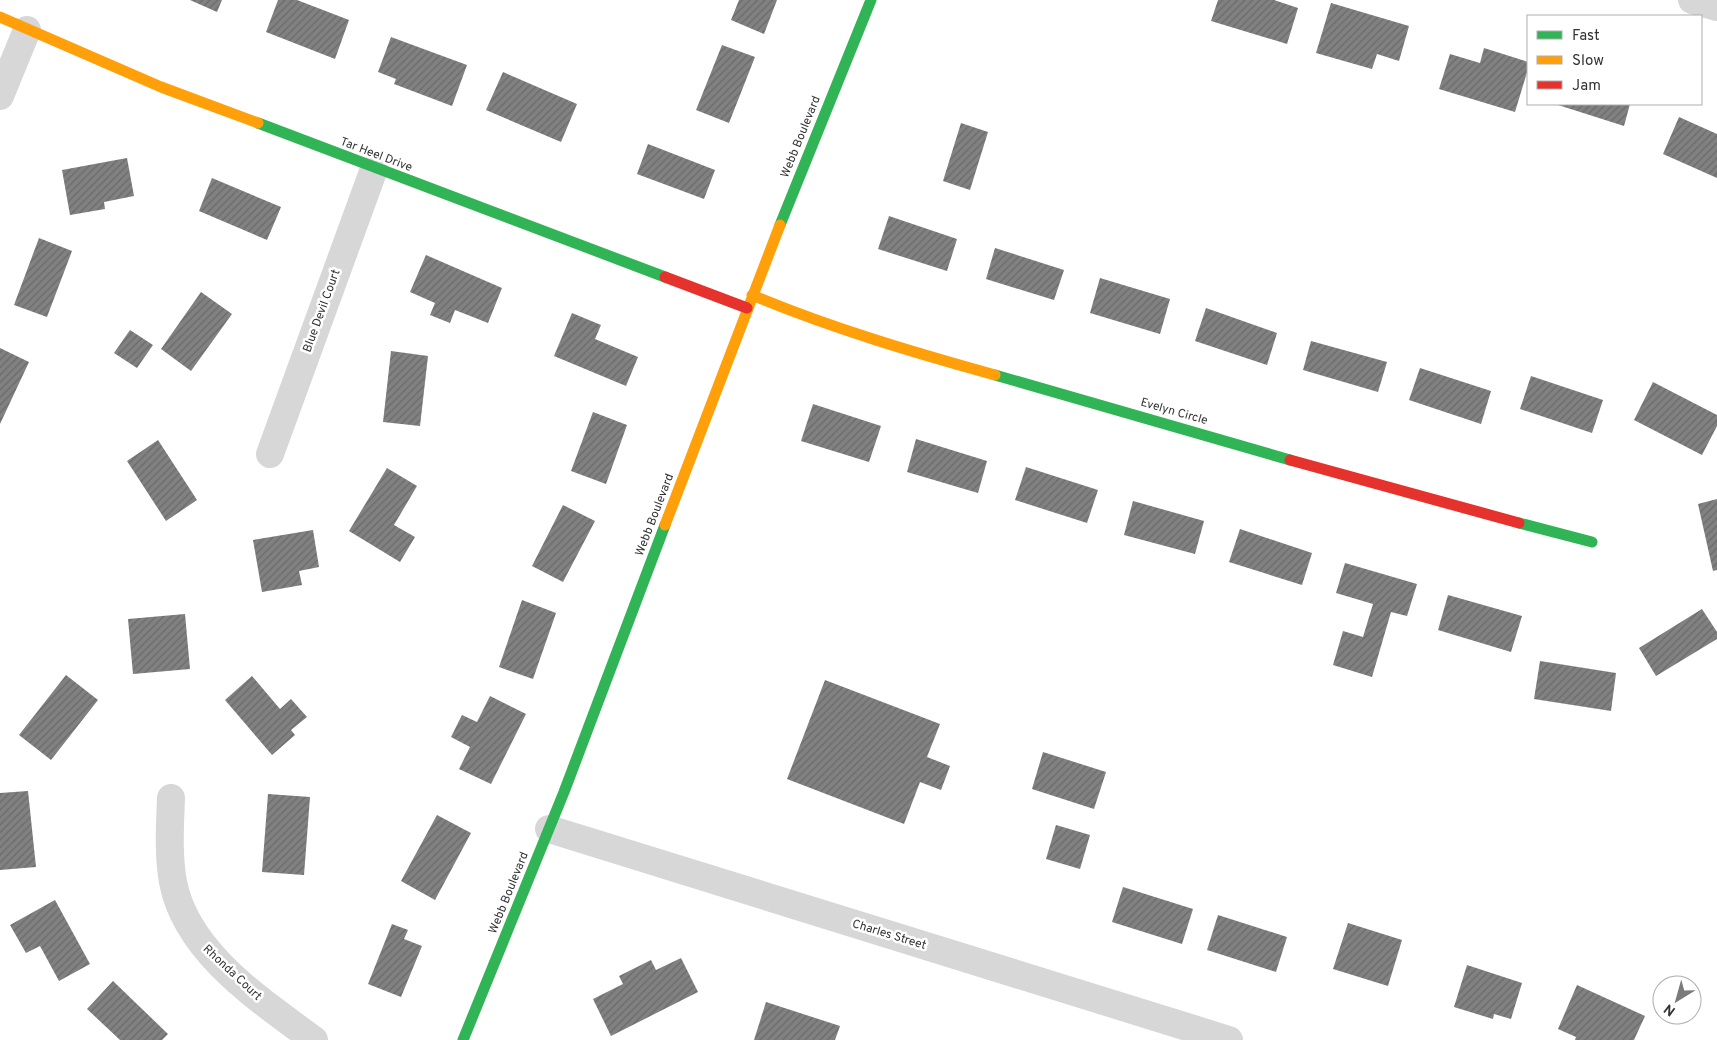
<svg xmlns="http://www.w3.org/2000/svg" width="1717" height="1040" font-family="Overpass,sans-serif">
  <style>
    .building { fill: url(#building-hatch) }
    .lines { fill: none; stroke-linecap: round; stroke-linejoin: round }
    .street { stroke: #d7d7d7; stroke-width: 28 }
    .fast { stroke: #30b455; stroke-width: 11 }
    .slow { stroke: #ff9f0a; stroke-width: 11 }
    .jam { stroke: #e5322d; stroke-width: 11 }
    .labels { text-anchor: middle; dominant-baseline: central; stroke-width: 5; stroke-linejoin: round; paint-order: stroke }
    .street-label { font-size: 12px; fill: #333; stroke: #fff }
  </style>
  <defs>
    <pattern id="building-hatch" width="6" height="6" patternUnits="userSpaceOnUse" patternTransform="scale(1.25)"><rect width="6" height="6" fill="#818181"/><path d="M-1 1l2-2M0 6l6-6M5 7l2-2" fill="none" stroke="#6a6a6a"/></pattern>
  </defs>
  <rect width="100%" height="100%" fill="#fff"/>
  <!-- building -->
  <path class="building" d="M190 0H222L217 12Z
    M278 0H297L349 20 335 59 266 32Z
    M739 0H777L764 34 731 20Z
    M1218 0H1274L1298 8 1287 44 1211 21Z
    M1331 3 1409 26 1399 61 1377 54 1372 69 1316 53Z
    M391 37 467 65 452 106 394 84 396 79 378 72Z
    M722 45 755 57 729 123 696 110Z
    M1484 48 1528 62V69L1515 112 1439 89 1450 54 1480 63Z
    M503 72 577 104 561 142 486 110Z
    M1555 104H1630L1624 126Z
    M1679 117 1717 134V178L1663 154Z
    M961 123 988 132 970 190 943 181Z
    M648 144 715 170 704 199 637 174Z
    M127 158 134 196 104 202 105 209 70 215 62 170Z
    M212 178 281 207 267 240 199 211Z
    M889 216 957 239 947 271 878 249Z
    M39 238 72 251 47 317 14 305Z
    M995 248 1064 270 1054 300 986 279Z
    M426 255 502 288 488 323 455 310 450 323 430 315 435 303 410 292Z
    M1100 278 1170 299 1160 334 1090 313Z
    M201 292 232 314 191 371 161 349Z
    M1206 308 1277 333 1267 365 1195 341Z
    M572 313 601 325 595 339 638 357 626 386 554 356Z
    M130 330 153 345 137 368 114 353Z
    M1311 341 1387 362 1378 392 1303 370Z
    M0 348 29 362 0 424Z
    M391 351 428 356 420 426 383 422Z
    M1420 368 1491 391 1481 424 1409 400Z
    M1531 376 1603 400 1592 433 1520 409Z
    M1653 382 1717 415V426L1702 455 1634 420Z
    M813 404 881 426 869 462 801 441Z
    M593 412 627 425 606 484 571 471Z
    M916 439 987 461 978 493 907 472Z
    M158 440 197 500 166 521 127 461Z
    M1026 467 1098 490 1087 523 1015 500Z
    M387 468 417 486 394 525 415 537 400 562 349 531Z
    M1717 499V570L1713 571 1698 504Z
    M1133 501 1204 521 1195 554 1124 535Z
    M563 505 595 521 563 582 532 566Z
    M1240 529 1312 553 1302 585 1229 562Z
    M313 530 319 567 299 571 302 585 262 592 253 540Z
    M1345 563 1417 584 1407 616 1391 612 1372 677 1333 665 1343 631 1363 637 1373 604 1336 593Z
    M1448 595 1522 616 1511 652 1438 630Z
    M522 600 556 613 533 679 499 667Z
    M1702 609 1717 632V639L1656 676 1639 648Z
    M185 614 190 669 133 674 128 619Z
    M1540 661 1616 673 1611 711 1534 699Z
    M66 675 98 700 51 760 19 735Z
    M252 676 280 709 291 699 307 717 291 730 295 735 272 755 225 700Z
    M825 680 940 724 927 757 950 766 941 790 920 782 904 824 787 779Z
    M490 696 526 714 491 784 459 769 470 747 451 737 462 715 477 722Z
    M1043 752 1106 772 1094 809 1032 789Z
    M28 791 36 867 0 870V793Z
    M268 794 310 797 304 875 262 872Z
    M437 815 471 833 435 900 401 881Z
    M1056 825 1090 835 1080 869 1046 859Z
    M1123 887 1193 909 1182 944 1112 922Z
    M55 900 90 964 59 981 40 946 26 953 10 925Z
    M1218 915 1287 937 1276 972 1207 950Z
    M1348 923 1402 940 1388 986 1333 969Z
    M392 924 408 930 404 939 422 946 401 997 368 984Z
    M681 958 698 992 611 1036 593 999 623 984 619 976 651 960 656 970Z
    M1467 965 1522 983 1511 1019 1494 1014 1493 1019 1454 1007Z
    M113 981 168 1034 162 1040H120L87 1009Z
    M1577 985 1645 1016 1634 1040H1575L1576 1037 1558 1029Z
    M766 1002 840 1026 835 1040H754Z"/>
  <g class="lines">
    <!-- street -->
    <path class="street" d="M1692 0 1717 7
      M0 96 27 30
      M270 454 374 169
      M171 798C170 825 168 854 173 882 186 952 260 1000 314 1040
      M549 829 1229 1040"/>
    <!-- fast -->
    <path class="fast" d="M258 123 665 277
      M780 225 871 0
      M995 375 1290 460
      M1519 523 1592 542
      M463 1040 564 792 665 525"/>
    <!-- slow -->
    <path class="slow" d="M0 17 161 87 258 123
      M752 295C831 328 912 352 995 375
      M665 525 780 225"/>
    <!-- jam -->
    <path class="jam" d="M665 277 747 308
      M1290 460 1519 523"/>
  </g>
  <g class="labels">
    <!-- street labels -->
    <g class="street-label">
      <text transform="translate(801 137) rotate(-68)">Webb Boulevard</text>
      <text transform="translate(376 155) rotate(21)">Tar Heel Drive</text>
      <text transform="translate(322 311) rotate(-70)">Blue Devil Court</text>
      <text transform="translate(1174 412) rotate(16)">Evelyn Circle</text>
      <text transform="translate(655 515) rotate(-69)">Webb Boulevard</text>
      <text transform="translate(509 893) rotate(-68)">Webb Boulevard</text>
      <text transform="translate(889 935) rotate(17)">Charles Street</text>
      <text transform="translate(232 973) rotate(43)">Rhonda Court</text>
    </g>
  </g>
  <!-- legend -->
  <rect x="1527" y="15" width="175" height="90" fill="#ffffff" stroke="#adadad"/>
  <rect x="1537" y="31" width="25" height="8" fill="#30b455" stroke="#adadad"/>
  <text x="1572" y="40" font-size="15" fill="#333333">Fast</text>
  <rect x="1537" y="56" width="25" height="8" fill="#ff9f0a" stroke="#adadad"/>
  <text x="1572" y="65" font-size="15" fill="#333333">Slow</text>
  <rect x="1537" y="81" width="25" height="8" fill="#e5322d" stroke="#adadad"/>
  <text x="1572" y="90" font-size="15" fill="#333333">Jam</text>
  <!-- north arrow -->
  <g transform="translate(1677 1000) rotate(217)"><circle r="24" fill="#ffffff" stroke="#adadad"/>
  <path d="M0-4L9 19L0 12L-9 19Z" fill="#7a7a7a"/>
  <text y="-8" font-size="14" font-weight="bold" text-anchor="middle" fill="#333333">N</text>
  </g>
</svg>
